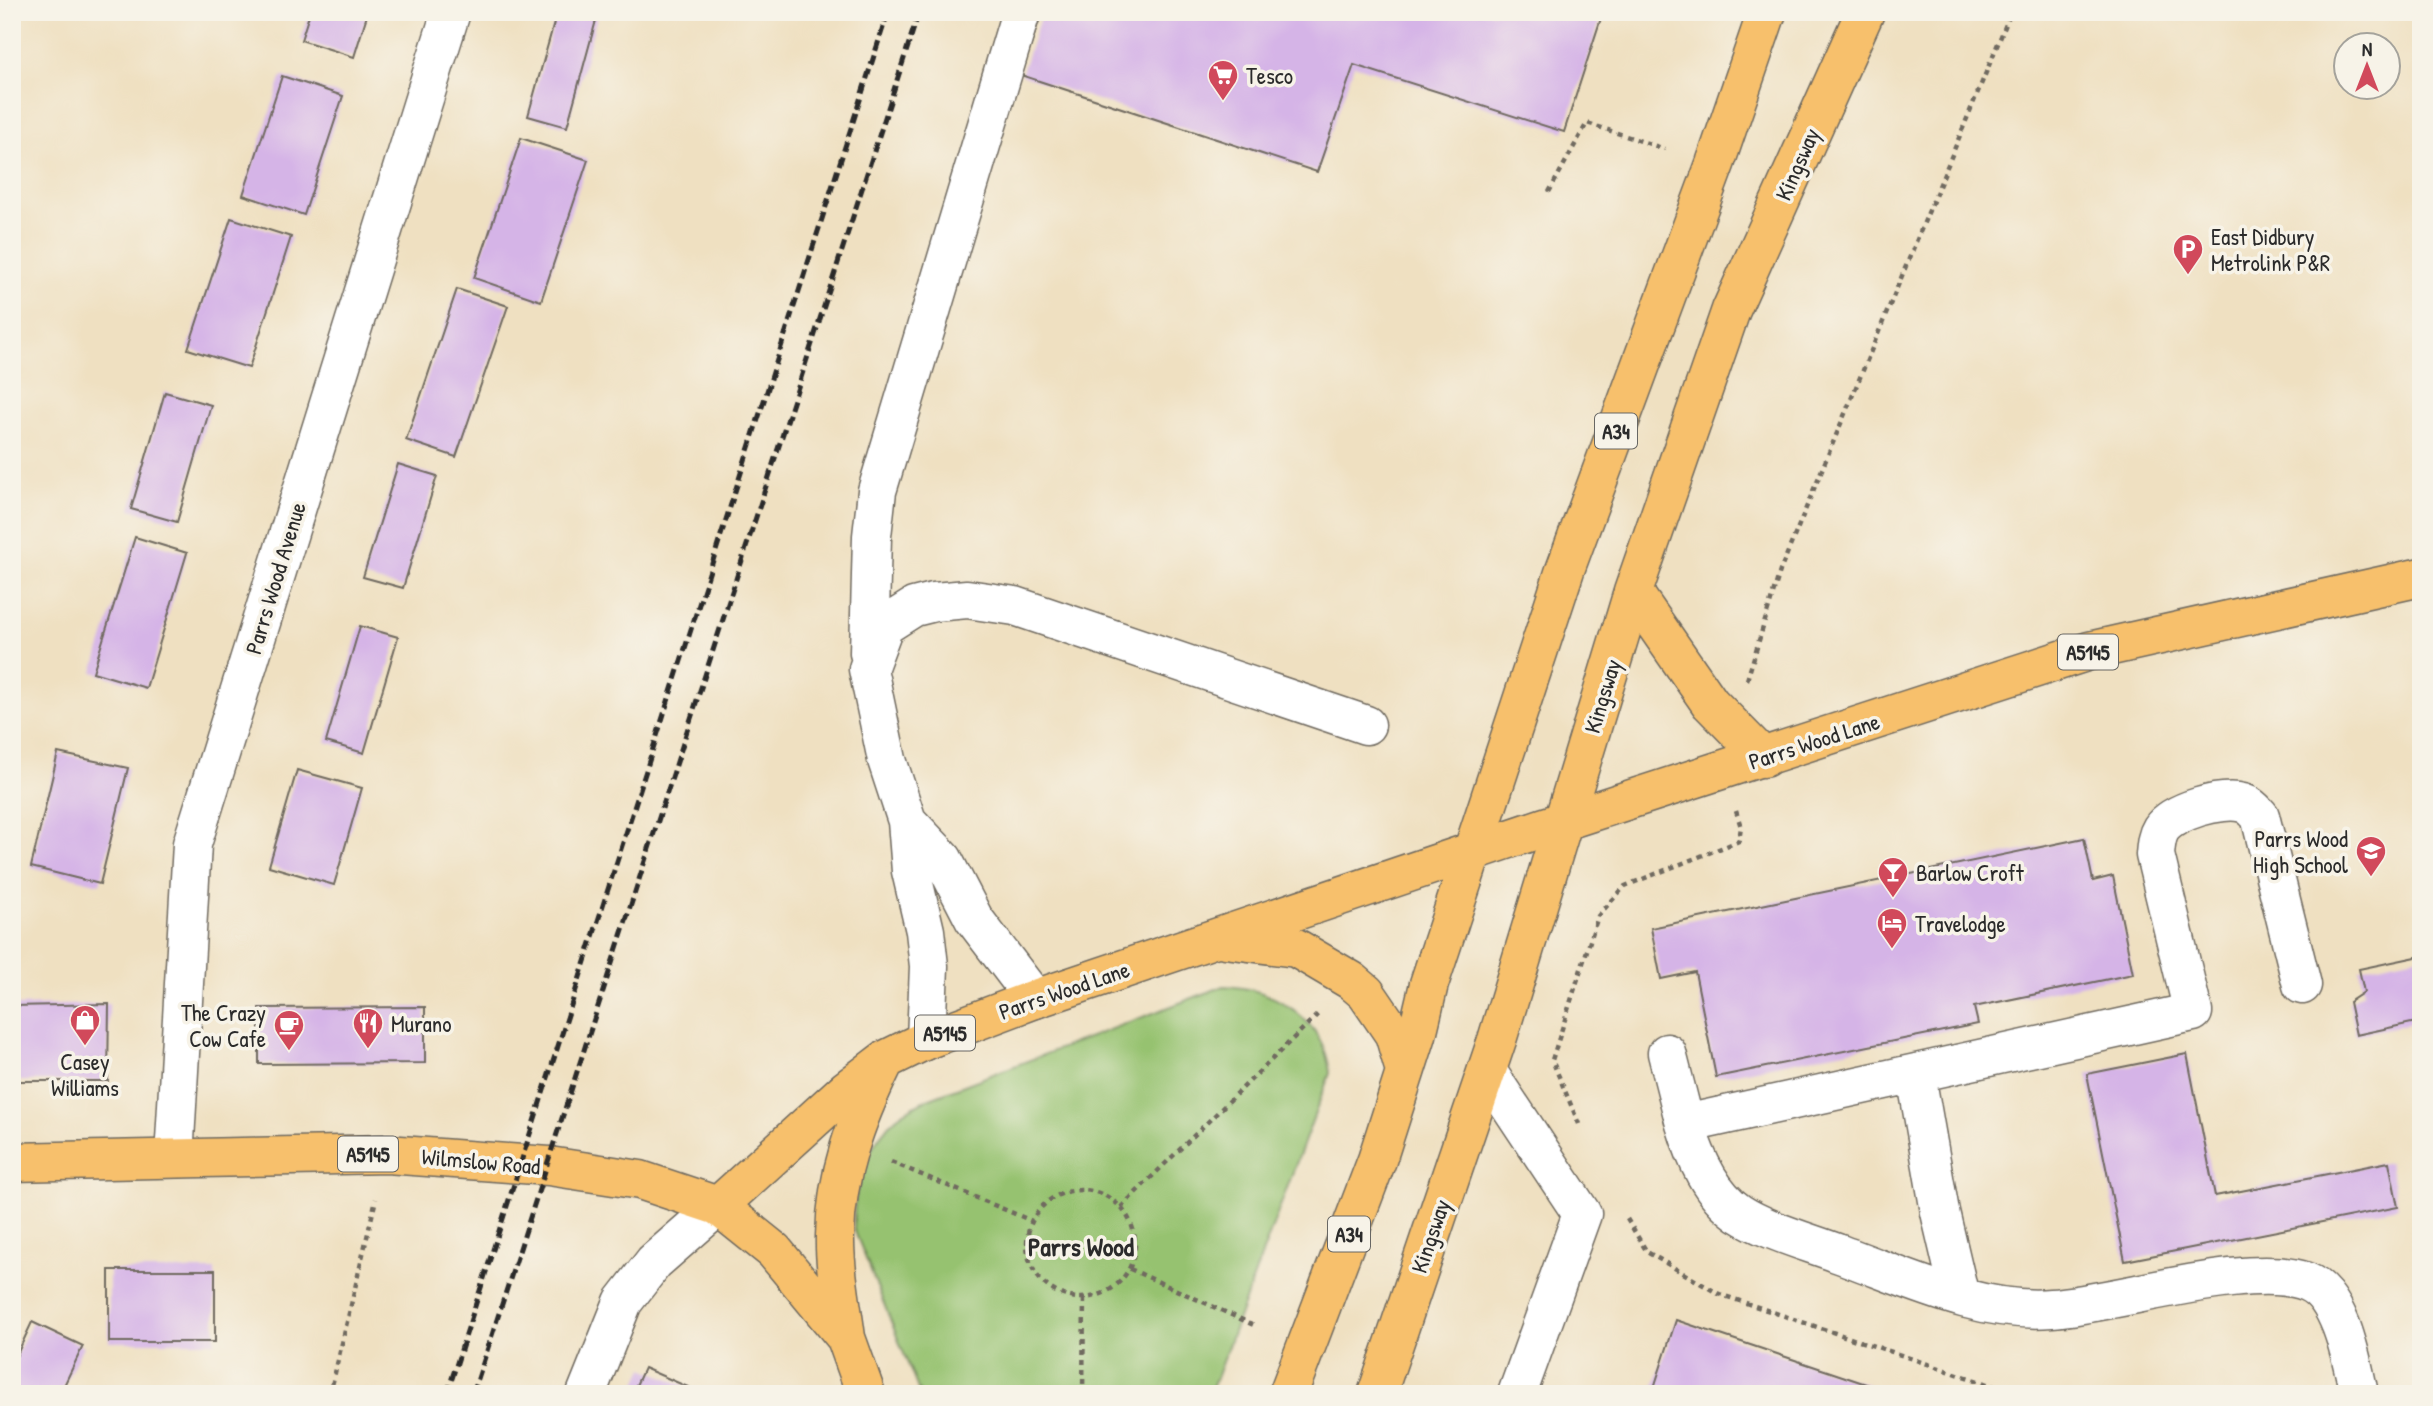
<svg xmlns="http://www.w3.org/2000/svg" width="2433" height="1406" font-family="'Patrick Hand',sans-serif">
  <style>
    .green { fill: #96c270; stroke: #60764e; stroke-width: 2 }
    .building { fill: #d5b4e7 }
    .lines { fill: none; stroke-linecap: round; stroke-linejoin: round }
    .minor-casing { stroke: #706a60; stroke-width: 41 }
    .major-casing { stroke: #706a60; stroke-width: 41 }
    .highway-casing { stroke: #706a60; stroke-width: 41 }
    .path { stroke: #706a60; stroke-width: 4.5; stroke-dasharray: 5 5; stroke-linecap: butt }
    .minor { stroke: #fff; stroke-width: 38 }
    .major { stroke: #f7c06c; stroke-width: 38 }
    .highway { stroke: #f7c06c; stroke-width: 38 }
    .rail { stroke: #2b2b2b; stroke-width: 5; stroke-dasharray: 10 5; stroke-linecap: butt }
    .labels { text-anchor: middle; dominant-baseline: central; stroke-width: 7; stroke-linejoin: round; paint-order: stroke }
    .shield { fill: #f7f3e8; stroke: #686764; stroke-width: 2 }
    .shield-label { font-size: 21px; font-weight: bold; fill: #2b2b2b }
    .poi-label { font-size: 23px; fill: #2b2b2b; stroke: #f7f3e8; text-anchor: start }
    .street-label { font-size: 23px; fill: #2b2b2b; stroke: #f7f3e8 }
    .quarter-label { font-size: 26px; font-weight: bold; fill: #2b2b2b; stroke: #f7f3e8 }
  </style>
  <rect width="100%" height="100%" fill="#f7f3e8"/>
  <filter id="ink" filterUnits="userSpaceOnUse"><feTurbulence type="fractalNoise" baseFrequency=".0143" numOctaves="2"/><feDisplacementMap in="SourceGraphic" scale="14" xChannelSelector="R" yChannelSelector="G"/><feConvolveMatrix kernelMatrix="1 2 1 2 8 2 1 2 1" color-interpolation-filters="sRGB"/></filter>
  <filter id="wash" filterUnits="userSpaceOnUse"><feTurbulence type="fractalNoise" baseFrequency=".00686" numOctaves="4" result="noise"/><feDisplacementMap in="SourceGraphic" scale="28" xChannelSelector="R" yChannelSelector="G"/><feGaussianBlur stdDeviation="1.57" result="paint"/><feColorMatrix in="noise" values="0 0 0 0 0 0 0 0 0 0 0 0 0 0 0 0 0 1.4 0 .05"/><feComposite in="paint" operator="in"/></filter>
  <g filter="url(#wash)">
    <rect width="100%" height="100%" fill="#efe0c1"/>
    <!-- green -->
    <path class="green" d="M1224 986C1275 988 1324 1019 1330 1073L1210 1394H920L854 1229C852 1190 866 1145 896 1118 904 1111 916 1105 925 1100Z"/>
    <g id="blocks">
      <!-- building -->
      <path class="building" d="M310 12H368L354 57 301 40Z
        M557 12 598 13 567 127 528 116Z
        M1042 12H1603L1564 132 1354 65 1317 172 1021 75Z
        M282 76 343 96 304 215 243 195Z
        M521 138 588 160 541 301 474 278Z
        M231 218 291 237 249 368 188 349Z
        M457 289 508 306 456 457 406 440Z
        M165 392 211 405 177 522 131 509Z
        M398 464 437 476 403 588 363 577Z
        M135 537 187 553 146 688 93 672Z
        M360 626 398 637 364 753 326 742Z
        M58 753 128 768 100 884 31 867Z
        M297 770 362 788 334 885 269 866Z
        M2084 838 2093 881 2113 876 2133 974 1974 1007 1978 1024 1716 1077 1695 972 1661 979 1651 928Z
        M2421 956V1021L2356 1035 2349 1002 2364 992 2359 969Z
        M109 1004 108 1081H12V1006Z
        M425 1007V1063L259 1064V1008Z
        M2187 1054 2215 1196 2389 1162 2398 1207 2125 1261 2087 1074Z
        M109 1270H215V1342H109Z
        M1676 1320 1893 1393V1394H1652Z
        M32 1322 83 1346 60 1394 12 1391V1365Z
        M644 1368 704 1394H632Z"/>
    </g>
  </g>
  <g filter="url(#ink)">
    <use href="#blocks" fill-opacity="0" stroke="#706a60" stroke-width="2"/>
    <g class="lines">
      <!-- minor casing -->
      <g class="minor-casing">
        <path id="minor" d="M869 653 872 536 877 491 1021 12
          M907 821 943 859 974 919 1035 999
          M2302 985 2260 816C2255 811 2250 805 2243 803 2222 797 2173 811 2161 829 2156 837 2156 846 2155 855L2193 1012 1685 1124C1695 1157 1710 1193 1739 1213 1765 1230 1808 1242 1837 1253 1905 1277 1978 1314 2051 1308 2115 1304 2251 1260 2307 1282 2341 1296 2352 1362 2359 1394
          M926 1040 929 966 925 931 911 871 907 821 887 760 868 669 884 626 914 607 934 602 967 599 1015 606 1366 725
          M1667 1053 1685 1124
          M1487 1071 1582 1214 1517 1394
          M1916 1075 1940 1212 1960 1297
          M174 1158 192 844 451 12
          M586 1394 623 1302 654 1262 718 1206"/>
      </g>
      <!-- major casing -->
      <g class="major-casing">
        <path id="major" d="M1225 939 1296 948 1352 981 1366 993 1394 1034 1405 1071
          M12 1162 387 1154 549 1166 640 1180 718 1206 774 1251 846 1338 866 1394
          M718 1206 847 1089 885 1060 926 1040 1035 999 1542 828 2089 651 2421 577
          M846 1338C842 1304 834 1269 835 1236 836 1174 856 1120 883 1065"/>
      </g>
      <!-- highway casing -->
      <g class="highway-casing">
        <path id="highway" d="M1633 592 1710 703 1764 758
          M1288 1394 1377 1160 1417 1035 1429 984 1565 570 1715 164 1767 12
          M1377 1394 1497 1040 1633 592 1731 310 1865 12"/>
      </g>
      <!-- path -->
      <path class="path" d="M1549 192 1587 123 1665 149
        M1747 680 1780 571 2011 12
        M1579 1124 1552 1060 1598 916 1625 886 1739 841 1741 827 1736 811
        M891 1162 1032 1221
        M1027 1244a54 54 0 1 1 108 0a54 54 0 1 1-108 0Z
        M1121 1207 1320 1012
        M1627 1219 1647 1252 1719 1294 2017 1394
        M1130 1269 1256 1326
        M330 1394 376 1199
        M1083 1394 1084 1298"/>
      <!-- minor -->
      <use href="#minor" class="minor"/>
      <!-- major -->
      <use href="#major" class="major"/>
      <!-- highway -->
      <use href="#highway" class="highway"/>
      <!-- rail -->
      <path class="rail" d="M447 1394 888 12
        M473 1394 919 12"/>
    </g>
  </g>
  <!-- icons -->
  <defs>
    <g id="supermarket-pin" transform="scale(1.575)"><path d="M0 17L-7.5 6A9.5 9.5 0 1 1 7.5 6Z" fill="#d1495b" stroke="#f7f3e8"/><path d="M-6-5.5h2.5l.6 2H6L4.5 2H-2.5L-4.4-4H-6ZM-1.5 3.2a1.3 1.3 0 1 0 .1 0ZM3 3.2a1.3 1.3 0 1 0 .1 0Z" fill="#fff"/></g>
    <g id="parking-pin" transform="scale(1.575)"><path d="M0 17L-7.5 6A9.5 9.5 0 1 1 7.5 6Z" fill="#d1495b" stroke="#f7f3e8"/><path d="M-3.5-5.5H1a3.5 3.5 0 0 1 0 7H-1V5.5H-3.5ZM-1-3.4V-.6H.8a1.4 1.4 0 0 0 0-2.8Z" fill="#fff"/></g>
    <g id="school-pin" transform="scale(1.575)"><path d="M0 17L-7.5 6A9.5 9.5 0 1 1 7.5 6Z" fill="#d1495b" stroke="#f7f3e8"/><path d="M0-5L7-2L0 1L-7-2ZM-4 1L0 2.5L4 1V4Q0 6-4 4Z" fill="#fff"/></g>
    <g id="bar-pin" transform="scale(1.575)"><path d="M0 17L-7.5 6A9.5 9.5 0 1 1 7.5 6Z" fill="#d1495b" stroke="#f7f3e8"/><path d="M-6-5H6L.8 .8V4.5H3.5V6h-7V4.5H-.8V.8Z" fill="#fff"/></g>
    <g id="hotel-pin" transform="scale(1.575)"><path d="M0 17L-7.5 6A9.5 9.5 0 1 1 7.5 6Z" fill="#d1495b" stroke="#f7f3e8"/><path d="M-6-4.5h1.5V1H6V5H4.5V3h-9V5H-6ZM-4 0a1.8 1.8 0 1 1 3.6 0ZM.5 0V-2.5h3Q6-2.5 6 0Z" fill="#fff"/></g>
    <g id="shop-pin" transform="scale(1.575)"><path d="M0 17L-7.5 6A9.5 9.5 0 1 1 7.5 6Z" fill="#d1495b" stroke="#f7f3e8"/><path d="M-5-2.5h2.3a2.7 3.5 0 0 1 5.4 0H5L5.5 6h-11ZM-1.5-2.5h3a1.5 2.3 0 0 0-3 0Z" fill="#fff"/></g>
    <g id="restaurant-pin" transform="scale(1.575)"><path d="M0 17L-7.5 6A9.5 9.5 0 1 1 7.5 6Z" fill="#d1495b" stroke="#f7f3e8"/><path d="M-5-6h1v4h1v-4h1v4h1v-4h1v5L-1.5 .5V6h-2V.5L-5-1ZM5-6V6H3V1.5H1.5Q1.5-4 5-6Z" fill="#fff"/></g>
    <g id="cafe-pin" transform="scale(1.575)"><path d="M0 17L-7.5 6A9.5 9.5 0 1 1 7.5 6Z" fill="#d1495b" stroke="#f7f3e8"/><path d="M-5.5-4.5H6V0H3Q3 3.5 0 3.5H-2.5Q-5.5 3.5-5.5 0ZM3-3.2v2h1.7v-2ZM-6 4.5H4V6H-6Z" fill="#fff"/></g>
  </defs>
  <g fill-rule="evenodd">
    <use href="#supermarket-pin" x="1223" y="75"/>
    <use href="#parking-pin" x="2188" y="249"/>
    <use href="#school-pin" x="2371" y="851"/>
    <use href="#bar-pin" x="1893" y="872"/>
    <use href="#hotel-pin" x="1892" y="923"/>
    <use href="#shop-pin" x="85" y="1020"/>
    <use href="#restaurant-pin" x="368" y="1023"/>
    <use href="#cafe-pin" x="289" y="1025"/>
  </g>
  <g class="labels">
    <!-- shield labels -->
    <g class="shield">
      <rect x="1595" y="413.5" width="42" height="35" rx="5"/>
      <rect x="2058" y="634.5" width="60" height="35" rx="5"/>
      <rect x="915" y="1015.5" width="60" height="35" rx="5"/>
      <rect x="338" y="1136.5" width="60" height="35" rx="5"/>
      <rect x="1328" y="1216.5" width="42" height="35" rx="5"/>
    </g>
    <g class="shield-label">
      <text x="1616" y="431">A34</text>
      <text x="2088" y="652">A5145</text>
      <text x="945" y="1033">A5145</text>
      <text x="368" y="1154">A5145</text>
      <text x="1349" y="1234">A34</text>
    </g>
    <!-- poi labels -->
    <g class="poi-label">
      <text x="1246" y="75">Tesco</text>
      <text x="2211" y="236">East Didbury<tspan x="2211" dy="26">Metrolink P&amp;R</tspan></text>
      <text x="2348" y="838" text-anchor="end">Parrs Wood<tspan x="2348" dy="26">High School</tspan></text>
      <text x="1916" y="872">Barlow Croft</text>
      <text x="1915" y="923">Travelodge</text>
      <text x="266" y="1012" text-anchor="end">The Crazy<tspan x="266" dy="26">Cow Cafe</tspan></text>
      <text x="391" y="1023">Murano</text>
      <text x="85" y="1061" text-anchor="middle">Casey<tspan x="85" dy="26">Williams</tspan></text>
    </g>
    <!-- street labels -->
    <g class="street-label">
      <text transform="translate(1797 164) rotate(-66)">Kingsway</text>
      <text transform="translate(275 578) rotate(-73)">Parrs Wood Avenue</text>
      <text transform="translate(1602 696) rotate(-73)">Kingsway</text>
      <text transform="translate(1814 741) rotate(-18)">Parrs Wood Lane</text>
      <text transform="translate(1064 990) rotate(-19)">Parrs Wood Lane</text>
      <text transform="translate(481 1161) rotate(5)">Wilmslow Road</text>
      <text transform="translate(1430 1236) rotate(-71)">Kingsway</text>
    </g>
    <!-- quarter labels -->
    <g class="quarter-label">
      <text x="1081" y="1246">Parrs Wood</text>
    </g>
  </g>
  <!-- margin -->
  <rect width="2433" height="1406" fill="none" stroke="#f7f3e8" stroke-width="42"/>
  <!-- north arrow -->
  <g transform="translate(2367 66)"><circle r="33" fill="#f7f3e8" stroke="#a5a39c" stroke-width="2"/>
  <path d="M0-5L12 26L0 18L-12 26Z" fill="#d1495b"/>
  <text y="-10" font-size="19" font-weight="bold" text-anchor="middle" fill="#2b2b2b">N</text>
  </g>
</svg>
